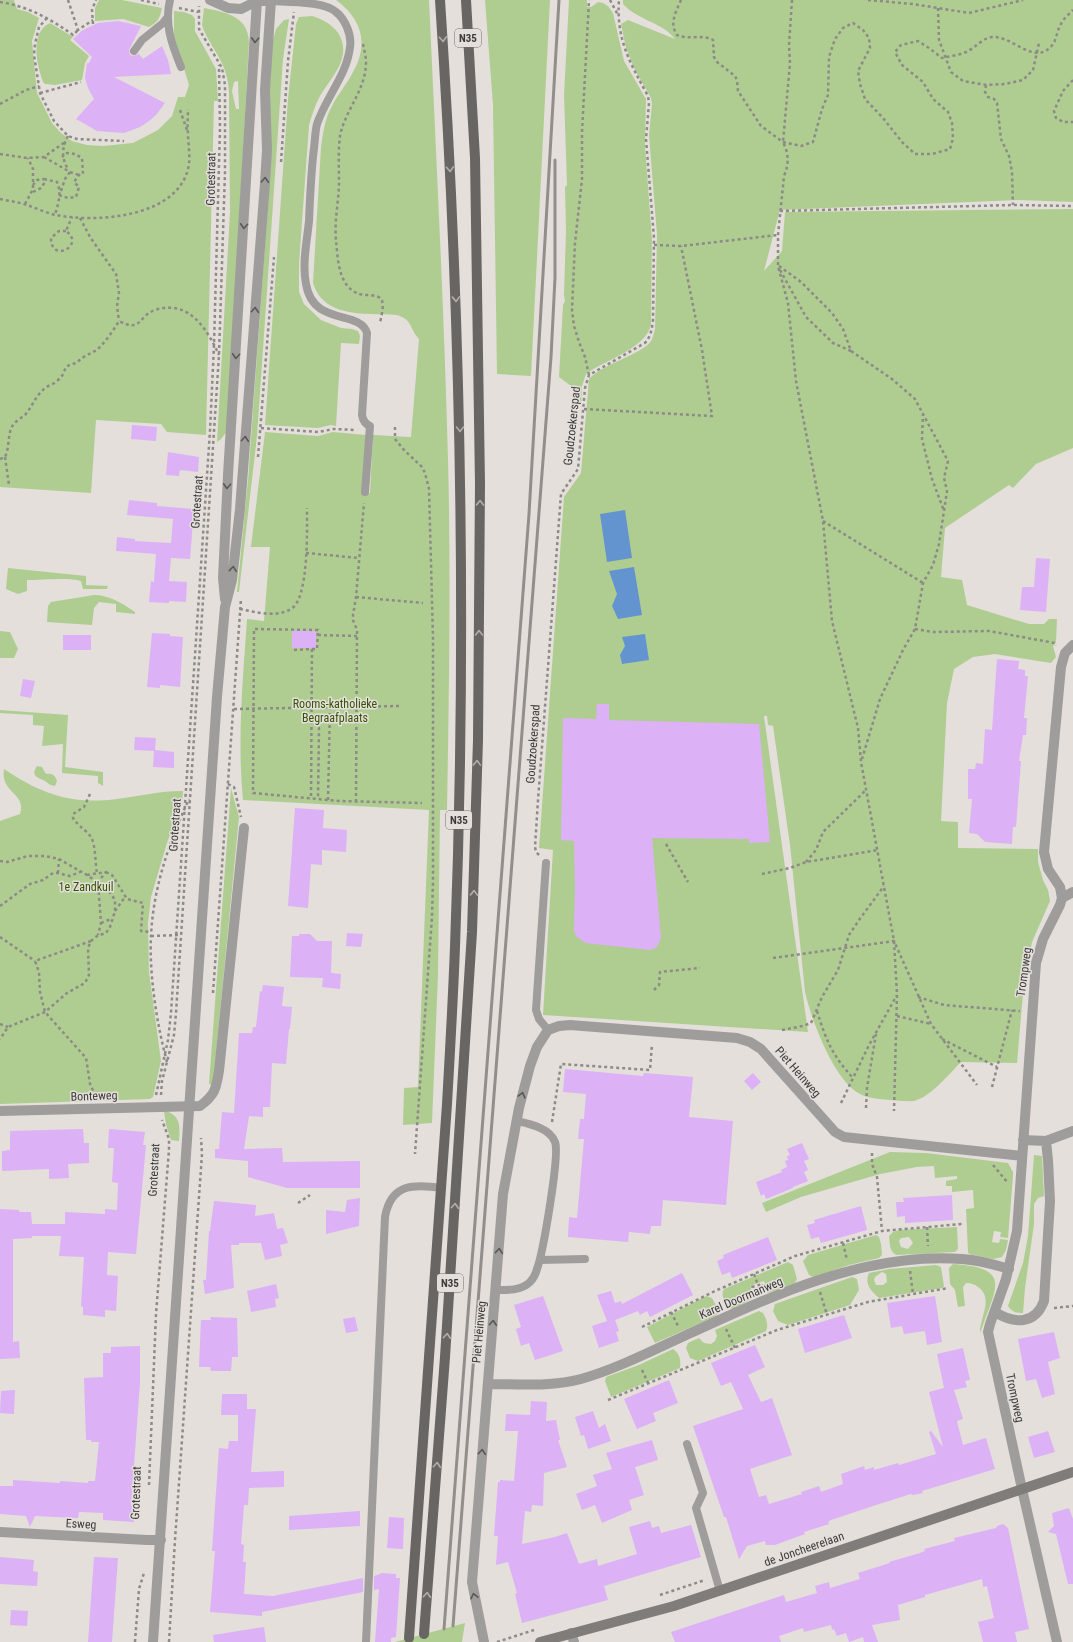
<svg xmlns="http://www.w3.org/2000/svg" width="1073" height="1642" font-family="'Roboto Condensed',sans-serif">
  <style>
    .green { fill: #afcd91; fill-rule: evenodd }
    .water { fill: #6394d0 }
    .building { fill: #dcb1f6 }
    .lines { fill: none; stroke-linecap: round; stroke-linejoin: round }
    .path { stroke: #8d8a87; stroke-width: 2.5; stroke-dasharray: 3 3; stroke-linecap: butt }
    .service { stroke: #9f9d9b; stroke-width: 8 }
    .minor { stroke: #9f9d9b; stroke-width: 10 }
    .tertiary { stroke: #9f9d9b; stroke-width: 10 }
    .secondary { stroke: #7f7c79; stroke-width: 10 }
    .primary { stroke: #696562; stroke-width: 10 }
    .rail { stroke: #928e8b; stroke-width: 3 }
    .oneway { stroke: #b3aeab }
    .oneway2 { stroke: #5a5856 }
    .labels { text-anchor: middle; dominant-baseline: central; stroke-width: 3; stroke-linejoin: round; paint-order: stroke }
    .shield { fill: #e4dfdb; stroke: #6f6c6a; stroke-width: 1 }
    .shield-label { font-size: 11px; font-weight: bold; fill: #3d3b39 }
    .street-label { font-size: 12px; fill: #3d3b39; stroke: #e4dfdb }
    .park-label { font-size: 12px; fill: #345300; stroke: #e4dfdb }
  </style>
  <rect width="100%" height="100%" fill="#e4dfdb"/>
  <!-- green -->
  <path class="green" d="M0 0H14L17 9 28 12 39 18 32 41 37 93 52 123 61 133 72 141 87 145 103 146 133 143 158 130 172 116 178 97H185L189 85 174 36V11L184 12 192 15 195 19V31L216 69 218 101H214L206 435 167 432 161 424 96 420 91 493 0 487Z
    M99 0H122L162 8C160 18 158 22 149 27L123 19 95 21V8Z
    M336 0H429C436 153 444 306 448 460 451 576 449 693 447 810H440L438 974 432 1123 403 1125 404 1088 418 1087 429 810 243 800C237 740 243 679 247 619L264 621 270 547H251L265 432 318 436 333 432 366 435 362 493H370L373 435 411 437 419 339C409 328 413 320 397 315 367 313 324 319 313 283L321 147C323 133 325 118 332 106 338 94 347 84 353 72 369 44 362 19 336 0Z
    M485 0H550L531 376 497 374 493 105Z
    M569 0H587V7H591L598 2 603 3 608 6 613 13 624 61 646 99 645 146 652 240 651 325C645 349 605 360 586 374L582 386 581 406 575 389 559 377 563 305 565 301 564 295 566 230 565 187 567 185 564 95Z
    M623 0H1073V202L1019 200 780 210 764 271 782 251 785 212 1073 209V448L1036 464 1013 488 1009 485 945 528 941 577 962 580 967 605 1029 624H1044L1049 619H1057L1056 642 1053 646 1056 657 1051 663 995 654 973 657 954 669 947 703 941 821 958 822V848L1038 849V862L1043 880 1048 890 1050 901 1032 942 1024 982 1017 1063 961 1062C950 1073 932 1095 917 1100 910 1103 898 1100 890 1100 880 1099 870 1099 860 1094 834 1081 811 1019 805 992L790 845 773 726 768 725 767 716H764L808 1032 543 1015 553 850 539 848 564 497 581 473 589 379C602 364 643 354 651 341 653 337 654 333 655 329L657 235 649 135 652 104 651 98 635 70 626 48 621 24 628 20 675 39C662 22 637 20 623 4Z
    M204 8C224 12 248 15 249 42L228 430 221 439 217 442 230 212 229 93C228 65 216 55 204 31L202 25ZM238 81 239 109H236L232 91 234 82Z
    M312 16C332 22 348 36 342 59 338 72 327 84 320 96 315 105 312 115 309 125L299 264V292L304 304 321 320 341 328 352 329 358 331 360 336 359 344 341 343 336 426 331 425 318 428 265 425 288 99 296 24 299 17Z
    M289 19 283 59 257 436 239 592H237L248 480 269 190V106L272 43 276 29 284 20Z
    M50 23 73 37 70 40 89 56 85 63 82 80 55 85 45 84 43 82C37 65 29 33 50 23Z
    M8 568 86 576V585L108 586 107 589H83L81 581C70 577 41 580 27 580V591L18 594 6 589Z
    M94 595C109 595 122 603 135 612V614L116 612V604L99 602 94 608 92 625 47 622 48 606 51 602Z
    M0 631 10 632 18 649 14 658H0Z
    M0 710 68 715 65 767 103 772V786L98 783V776L62 773 63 744 42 746 44 726 33 725V715L0 713Z
    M37 766 42 767 46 774C52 773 55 775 57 781L55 786C48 785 49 783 43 780 36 777 31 775 37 766Z
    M4 769C41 794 72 805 117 799 140 796 159 791 183 791L182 803 167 843 151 897 148 923 149 972 161 1061 153 1097 150 1099 0 1104V821L20 814C27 793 0 793 4 769Z
    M231 788 239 817 213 1085 209 1084Z
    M166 1111C181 1116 180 1127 179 1141L171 1140 166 1125 164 1111Z
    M890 1152 926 1153 1008 1163 1013 1172V1176L1008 1238 1000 1237 1001 1232 994 1231 992 1242 999 1243 1000 1239 1008 1240 1006 1250 1002 1257 993 1259 969 1254 968 1252 966 1209 974 1208 973 1190 952 1192V1186H946V1181L957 1179V1176L935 1178 934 1166 917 1167 880 1174 801 1197 766 1212 762 1203Z
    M1034 1155 1042 1156 1044 1196 1038 1198 1034 1204V1224L1025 1288 1023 1313C1016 1313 1012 1312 1008 1306L1023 1263 1028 1236Z
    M957 1227 958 1249 955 1252 896 1255C889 1251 890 1243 889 1236L893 1232 899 1230ZM909 1237 913 1243 908 1249 901 1247 899 1241 901 1238Z
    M876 1235 879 1237 881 1244 882 1255 879 1258 849 1265 813 1277 809 1275 803 1261 808 1255Z
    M788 1262 793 1265 797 1279 795 1283 768 1293 764 1281 750 1286 754 1298 733 1309 729 1308C725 1302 720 1296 724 1289Z
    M953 1264C1014 1268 995 1288 981 1331L980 1332C980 1317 994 1298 978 1287 974 1284 971 1283 966 1283L963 1287 965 1306 958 1307 955 1290 950 1284 949 1268Z
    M936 1265 941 1267 944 1286 942 1288 879 1298C871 1291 864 1284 869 1273L889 1269ZM882 1272 886 1274 887 1282 883 1285H876L874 1280 875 1277Z
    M852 1277 857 1279 859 1290 850 1305 788 1325 778 1321 773 1311 775 1304Z
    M706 1296 712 1298 719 1311 716 1316 655 1343 647 1327Z
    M759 1311 763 1313C766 1319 769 1324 766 1331L698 1361 690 1358 686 1348 688 1343 699 1338 704 1343 711 1344 715 1341 717 1336 715 1330Z
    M673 1349C680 1354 681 1360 680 1368L611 1397 605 1381 606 1377 639 1365Z
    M465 1623 462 1642H395Z"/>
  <!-- water -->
  <path class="water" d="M625 510 632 558 607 562 600 514Z
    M634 567 642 615 618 619 612 606 617 594 609 571Z
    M645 634 649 660 622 664 620 655 625 646 622 637Z"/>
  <!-- building -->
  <path class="building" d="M118 21 141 26 129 50 130 55 134 56 139 54 143 59 162 46 168 60 171 74 114 77 165 103 156 115 149 121 140 127 124 133 97 131 76 119 94 99 88 88 85 78 87 63H89L92 57 73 39 83 30 98 23Z
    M132 425 157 427 156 441 131 439Z
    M168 452 199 457 198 472 180 470 179 476 166 475Z
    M129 500 157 503V506L194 509 190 559 171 558 169 581 187 582 186 602 169 601V603L149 602 151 581 154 582 156 554 116 551 117 537 135 539V541L171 543 173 519 127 515Z
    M1036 558 1050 559 1046 612 1020 610 1022 587H1034Z
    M292 631H316V648H292Z
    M152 633 170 634V636L183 637 180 687 160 685V688L147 687Z
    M63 635H91V650H63Z
    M997 659 1019 661 1018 669 1025 670V676H1028L1024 718H1027L1026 735H1023L1019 761H1021L1016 827H1013L1012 844 985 842 977 834 969 833 972 799H968V769H975L976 763 983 764 985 729 992 730Z
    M23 679 35 681 31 698 20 696Z
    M597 704H609V720L759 724 770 842 749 843V839L652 838 661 938 657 947 650 950 585 943 576 936 574 930 575 887 574 841 561 840 563 718 596 719Z
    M135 737 156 738 155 750 174 752V768L153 767 154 751 134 750Z
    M295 808 324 810 323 828 347 830 346 852 322 850V865L311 864 308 908 288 906Z
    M347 933 363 934 361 947 346 946Z
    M299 934H310L317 941H332L331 973 341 974 340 989 322 987 323 978 290 977 292 936H299Z
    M263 985 284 987 282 1006 292 1007 290 1029H289L286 1064 272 1063 270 1107H263V1117L249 1116 244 1149 282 1148 283 1162 360 1161V1188H287L248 1177V1161L215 1158V1149H219L222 1112 234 1113 239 1033H252L253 1027H256L260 991 262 992Z
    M565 1069 643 1076 644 1073 693 1077 689 1117 733 1121 726 1205 663 1200 661 1226H651L650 1234 629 1232 628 1242 568 1237 569 1217 577 1218 584 1139H578L580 1119H584L586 1094 563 1092Z
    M753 1073 761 1082 752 1090 744 1081Z
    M83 1129 84 1143H89V1163L68 1164 69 1178 49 1179V1169L2 1171V1151L10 1150V1131Z
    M109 1129 145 1132 143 1145H146L136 1254 108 1252 107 1275 118 1276 116 1311 105 1310V1317L83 1315V1307L81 1306 84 1257 59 1256 61 1236H32V1238L13 1239V1342L19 1341 20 1358 0 1359V1209L19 1210V1212H31L32 1224H65V1212L105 1214V1209L117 1210 118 1183 112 1182 114 1148H108Z
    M802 1143 809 1159 804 1161 808 1170 804 1172 808 1181 793 1187V1188L766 1199 764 1194 761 1196 756 1182 782 1172 781 1170 787 1167 785 1161 788 1160 787 1156 790 1155 787 1149Z
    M952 1195 953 1220 905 1223V1216L897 1217 896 1202H904L903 1198Z
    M360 1198 359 1226 326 1234V1210L345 1212 347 1200Z
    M214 1201 256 1205 255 1216 274 1213 277 1229 283 1228 288 1243 280 1245 282 1256 265 1260 261 1243H239V1245H231L234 1288 205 1294 203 1280H206L209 1231H210Z
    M861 1206 867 1230 821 1243 819 1237 811 1239 807 1225 815 1223 814 1220Z
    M768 1237 777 1260 732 1278 730 1272 722 1275 717 1261 724 1258 723 1255Z
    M682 1273 693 1295 650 1317 647 1311 640 1315 638 1311 615 1320 619 1331 616 1332 619 1341 599 1348 592 1326 607 1321 597 1295 611 1291 615 1303 621 1301 622 1304Z
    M276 1284 279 1298 275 1299 276 1307 251 1312 247 1291Z
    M543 1296 563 1351 535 1360 529 1343 521 1346 516 1329 521 1327 514 1305Z
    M935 1296 942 1342 927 1345 925 1331 904 1334 902 1326 891 1328 887 1303Z
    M844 1315 852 1338 805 1353 798 1329Z
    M210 1317 237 1318 238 1357H232L231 1371H211L210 1367H199L201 1320H211Z
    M355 1317 358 1331 346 1333 343 1319Z
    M1054 1332 1060 1358 1048 1362 1055 1394 1042 1398 1036 1379 1026 1381 1018 1339Z
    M755 1345 765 1367 748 1375 761 1402 772 1398 792 1455 750 1469 759 1497 766 1495 769 1504 802 1494 801 1492 819 1486 821 1492 843 1484 841 1474 864 1466 865 1470 874 1467V1470L898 1463 899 1465 936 1454 929 1432 931 1431 943 1447 929 1392 944 1388 937 1354 963 1348 970 1380 965 1381 967 1387 954 1390 963 1419 957 1421 963 1445 986 1438 995 1469 922 1491 923 1493 913 1495 911 1494 876 1505 831 1520 828 1522 829 1524 804 1532 805 1534 775 1545H766L765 1541 747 1546 739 1559 726 1517H724L693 1426 743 1409 731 1382 721 1386 711 1363Z
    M140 1346V1383L131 1506H135L134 1522 103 1520V1513L79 1512 78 1518 35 1516 30 1527 26 1516 0 1514V1486H13V1480L60 1483V1481L88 1483V1481H95L99 1442H91V1440H86L84 1378 103 1377V1353H111V1347Z
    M669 1380 678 1403 653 1413 656 1421 637 1429 624 1399Z
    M15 1390 14 1414 0 1413 1 1391Z
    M222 1394H247V1409H256L251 1472 284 1471V1487L249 1488 248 1505H244L241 1544 244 1545 243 1562H246L244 1594 273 1596 363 1578V1592L262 1612V1616L210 1612 215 1551H212L219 1448 228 1449 229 1441H238V1415H221Z
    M531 1401 547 1402 546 1421 556 1420 560 1440H558L567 1467 544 1473 543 1506 532 1505 531 1512 525 1511 522 1544 555 1537 567 1533 579 1564 597 1559 598 1566 637 1554 629 1527 650 1521 652 1528 659 1526 661 1533 691 1525 701 1557 604 1586 608 1600 522 1623 515 1594 517 1593 508 1562 496 1565 498 1536H494L498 1482H500V1480L514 1481 518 1431H505L506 1414 530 1415Z
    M593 1411 599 1428 605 1424 611 1441 588 1449 584 1435 581 1436 575 1417Z
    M1048 1431 1055 1452 1034 1458 1028 1437Z
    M652 1440 658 1460 635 1467 644 1495 629 1500 632 1510 602 1523 595 1505 582 1510 576 1494 597 1486 593 1475 612 1469 606 1453Z
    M1069 1508 1073 1519V1584H1068L1056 1534 1048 1532 1054 1526 1052 1513Z
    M360 1511V1526L289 1530V1516Z
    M389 1517 404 1518 403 1549 387 1548Z
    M1003 1524 1008 1528 1029 1629 1015 1632 1017 1642H983L978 1622 994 1618 987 1586 983 1587 982 1579 925 1595V1597L898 1605 900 1620 872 1625 878 1642H864L863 1637 849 1642 846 1633 837 1636 834 1629 832 1630 831 1625 804 1632 803 1628 779 1636 781 1642H675L671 1632 784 1595 786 1602 817 1593 815 1586 829 1582 830 1588 860 1579 858 1573 890 1563 889 1562 920 1553 925 1551 924 1549 955 1541 954 1538 996 1528 997 1526Z
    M0 1557 34 1560 33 1571 38 1572 37 1586 0 1584Z
    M94 1557 118 1558 112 1642H88Z
    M381 1573 396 1574V1578H400L396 1637 391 1638V1642H375L379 1589 374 1590V1576L380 1574Z
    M11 1610 28 1611 27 1626 10 1625Z
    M264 1627 266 1642H214L213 1635Z"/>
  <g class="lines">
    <!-- path -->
    <path class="path" d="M68 0 78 30 93 20
      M141 0 159 4
      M610 0 618 15
      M681 0C676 12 669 23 677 35 689 40 702 34 713 40L714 57 717 62 735 76 737 80 738 91 761 126 783 142 801 146 813 142 822 109 828 95 829 57 835 39 843 28 853 23 863 30 869 38 870 48 858 71 860 84 865 99 883 118 902 142 915 154H932L950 149 953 138 952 123 948 112 933 99 923 82 902 65 895 52 901 45 918 41 929 48 942 58C950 56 961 55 968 51 976 47 983 38 992 37 1012 35 1036 68 1053 44 1057 38 1057 30 1061 24 1063 19 1069 14 1073 10
      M792 0 789 45 790 63 783 142C789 154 789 164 784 176L778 235V266L788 303 796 381 823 521 832 621 858 728 861 762 894 941 897 994 894 1111
      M868 0 913 4 969 13 1023 0
      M0 2C27 6 51 19 73 35L78 30
      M179 8 198 12
      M938 8 939 40 951 72 963 81 986 85 1005 84 1023 80 1033 70 1039 43
      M47 18 39 27 35 44 34 55 40 93 54 121 68 136 77 139 124 141
      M93 24 92 10 96 0
      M363 44C364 50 366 56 366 62 366 90 345 110 340 136 338 151 339 167 339 182 339 201 334 220 336 240 338 260 338 291 364 295 368 295 378 295 381 299 385 304 381 317 380 323
      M1073 80 1063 91 1054 111 1056 118 1063 122H1073
      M986 85 985 92 988 97 994 99 997 103 1001 139 1009 156 1012 172 1013 205
      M40 93 81 82
      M0 104 26 90 39 86
      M180 110 187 130
      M68 136C62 147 61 158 68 169
      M0 154 27 158 44 157 65 142
      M44 157 70 172 79 175
      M281 162 288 61 294 12
      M44 179 57 182C62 193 58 204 55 215
      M61 191 65 179 70 172
      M33 192 41 188 45 182 44 179 37 180 33 185
      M59 195 68 198 76 197 79 187 74 182 79 175 83 174 82 158 75 154 67 153 62 157
      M0 199C9 201 18 202 27 205 36 208 46 213 56 215 95 223 176 218 188 169 191 157 188 145 188 133 187 125 188 117 188 109
      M25 204 33 189V169L28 158
      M780 211 1013 205 1073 206
      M80 218 90 237 116 274 119 293 117 306 119 321
      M66 231H59L51 238C51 264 86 245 66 231L72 217
      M654 245 681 246 778 235
      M779 266 801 282 832 313 843 329 851 351 892 379 915 399 948 461 944 478 947 491 939 544 933 565 923 583 915 629 903 650 880 699 862 759
      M780 270 806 317 833 343 851 351
      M589 375 585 357 579 342 574 326 572 310 575 243 582 179V132L589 0
      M584 409 712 416 702 350 681 246
      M923 413 922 439 932 479 944 511
      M395 427V439L404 450 422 467 425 473 429 489 433 638V881L432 917 415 1154
      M261 428 318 432 334 429 356 430
      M5 457 9 485
      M258 457 274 257
      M0 459 5 457C10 447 7 434 13 425 16 421 21 418 25 415 32 407 35 397 43 390 47 385 54 385 58 380 68 372 60 366 77 363 82 356 91 354 98 349 106 341 113 331 119 321 142 333 138 316 155 310 189 299 207 329 219 355
      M823 521 923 583
      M306 553 359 558
      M356 597 423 603
      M240 609C256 612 275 618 291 609 309 599 307 528 307 508
      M915 629 933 632 989 631 1055 643V646
      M318 635 357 636
      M312 649H317L318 630 254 629 253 793 339 801 422 803
      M294 650 312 649 311 797
      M234 709 399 706
      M311 718 319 728 318 798
      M228 784 234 787 241 817
      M90 794 84 807 73 814V818C78 826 86 830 91 837 96 846 95 863 97 873
      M328 800 330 707
      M356 802 357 630 353 620V615L356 597 364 503
      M666 844 688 882
      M539 855 536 852 535 847 538 800 561 494 578 469 585 388 589 375 645 343C651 336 652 329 653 320L654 238 646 139 649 103 648 96C630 63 616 39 619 0
      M0 861 7 862 28 856H45L59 859 87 875 109 891 115 900V911L110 927 106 933 97 936 91 941 88 948 89 975 85 983 67 993 45 1012 8 1027 0 1039
      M806 862 816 850 823 832 867 789
      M106 872 112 875 127 899 143 903 141 931 151 932
      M58 873 59 859
      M762 874 790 868 806 862 878 850
      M87 875 106 872 98 882 101 923 98 935
      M0 906 30 884 43 880 53 873H58L70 876 80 872
      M115 911 125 897
      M101 923 111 919
      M151 936 180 935
      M0 937 35 961
      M91 941 35 961 39 972 40 992 45 1012 86 1058 90 1084 96 1097
      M773 958 894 941 931 1024 977 1085
      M654 990 659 985 660 972 700 968
      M213 993 241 599
      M918 997 944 1005 1020 1011
      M817 1011C826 1040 832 1055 853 1078
      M897 1016 931 1024
      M0 1024 8 1027
      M782 1030 803 1026 811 1023 822 997 838 970 849 935 859 920 884 886
      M942 1039 997 1067
      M167 1062C157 1025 149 975 151 936 153 889 169 842 189 799
      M992 1087 1012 1010
      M156 1095 168 1040 171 1013 210 431 214 345 220 128 219 65
      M161 1095 162 1081 174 1035 176 1013 219 355 225 172V85L222 68 199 29V6
      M841 1103 869 1045 897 995
      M866 1108 867 1088 876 1034
      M552 1122 561 1064 650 1070 652 1044
      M872 1153V1164L877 1177 882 1231
      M993 1165 1008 1183
      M298 1203 310 1195
      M927 1227 928 1246
      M843 1243 847 1260
      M910 1271 913 1294
      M754 1274 758 1285
      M820 1292 827 1315
      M754 1293 752 1287 763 1284 764 1288
      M1054 1308 1073 1306
      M671 1312 678 1326
      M642 1327 715 1291 795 1256 882 1231 962 1224
      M726 1329 735 1348
      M642 1370 648 1383
      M608 1400 777 1330 868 1302 948 1288
      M149 1485 156 1314 169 1150V1139L162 1120
      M660 1595 705 1580
      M135 1642 139 1589 144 1573
      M169 1642 175 1540 202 1154 201 1138
      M497 1642 534 1630"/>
    <!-- service -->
    <path class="service" d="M170 0C164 24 172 45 181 67
      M271 1C287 2 324 1 336 12 345 19 352 35 350 47 347 75 326 97 317 124 315 132 315 141 314 148 311 172 310 197 309 221 307 241 302 264 306 284 313 327 360 309 367 333L362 415C363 421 365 424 370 426L365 492
      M134 51 142 40 163 23 167 18
      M546 863 536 1010 539 1019 548 1030
      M540 1260 585 1259
      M495 1290C507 1290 521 1291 530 1282 533 1279 536 1273 537 1269 543 1253 560 1154 555 1142 550 1128 530 1124 517 1121
      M687 1444 703 1493 696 1508 720 1591
      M366 1642 385 1217C391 1183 414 1184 442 1188"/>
    <!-- minor -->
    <path class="minor" d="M210 0 228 8 241 9 257 1H271
      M1062 898 1073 892
      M0 1111 200 1106C215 1095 216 1089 219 1071L244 828
      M1023 1140 1046 1141 1073 1131
      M995 1312C1014 1324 1035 1325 1044 1301L1050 1201 1048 1160 1046 1141
      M488 1384C519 1384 551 1387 581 1379 616 1369 649 1352 682 1337 767 1298 865 1251 962 1259 978 1260 993 1264 1009 1269
      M0 1532 147 1540H161
      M571 1633 574 1642
      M484 1642 472 1582 503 1194 519 1108 530 1066 537 1047 548 1030 559 1026 570 1025 737 1038 750 1042 761 1049 835 1132 844 1137 1022 1156
      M1057 1642 1022 1489 988 1332 990 1324 1006 1279 1017 1231 1036 963 1043 939 1060 905 1062 898 1060 887 1048 869 1044 852 1061 667 1065 653 1073 645"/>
    <!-- tertiary -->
    <path class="tertiary" d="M225 599 223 578 228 475 257 0
      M153 1642 217 697 225 607 232 580 240 509 265 183 267 150 265 90 271 0"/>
    <!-- secondary -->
    <path class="secondary" d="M540 1642 674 1606 1073 1472"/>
    <!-- primary -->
    <path class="primary" d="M424 1634 445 1357 472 932 478 740 480 484 475 158 466 0
      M409 1638C423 1460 436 1282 447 1104 450 1052 453 1000 455 947 467 632 461 315 440 0"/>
    <!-- rail -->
    <path class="rail" d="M453 1626 551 357 555 278V160
      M444 1629 529 514 559 0"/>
  </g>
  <!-- one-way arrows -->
  <defs><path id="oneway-chevron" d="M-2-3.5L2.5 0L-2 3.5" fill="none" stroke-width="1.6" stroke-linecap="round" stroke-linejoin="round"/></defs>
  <g class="oneway">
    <use href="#oneway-chevron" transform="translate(443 39) rotate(87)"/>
    <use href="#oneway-chevron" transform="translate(450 169) rotate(87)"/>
    <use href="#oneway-chevron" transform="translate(456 299) rotate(88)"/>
    <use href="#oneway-chevron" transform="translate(460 429) rotate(89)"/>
    <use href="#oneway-chevron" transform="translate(480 503) rotate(-89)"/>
    <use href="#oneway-chevron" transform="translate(479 633) rotate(-90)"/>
    <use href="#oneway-chevron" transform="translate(477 763) rotate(-88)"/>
    <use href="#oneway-chevron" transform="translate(474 893) rotate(-88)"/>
    <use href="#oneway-chevron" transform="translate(455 1206) rotate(-86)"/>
    <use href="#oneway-chevron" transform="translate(447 1336) rotate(-86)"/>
    <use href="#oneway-chevron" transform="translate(437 1465) rotate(-85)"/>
    <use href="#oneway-chevron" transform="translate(427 1595) rotate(-86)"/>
  </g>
  <g class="oneway2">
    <use href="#oneway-chevron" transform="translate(255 40) rotate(93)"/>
    <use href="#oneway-chevron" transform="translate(265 180) rotate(-87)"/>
    <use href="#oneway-chevron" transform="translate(244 226) rotate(94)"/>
    <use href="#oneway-chevron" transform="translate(255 310) rotate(-86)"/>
    <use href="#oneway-chevron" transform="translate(236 356) rotate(94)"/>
    <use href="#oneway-chevron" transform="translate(245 439) rotate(-86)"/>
    <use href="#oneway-chevron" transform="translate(227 486) rotate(93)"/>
    <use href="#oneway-chevron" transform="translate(233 569) rotate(-84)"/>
    <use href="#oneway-chevron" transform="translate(522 1095) rotate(-75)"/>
    <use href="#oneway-chevron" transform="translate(499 1251) rotate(-85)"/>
    <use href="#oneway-chevron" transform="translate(493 1323) rotate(-85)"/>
    <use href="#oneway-chevron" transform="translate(482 1452) rotate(-85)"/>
    <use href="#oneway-chevron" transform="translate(474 1596) rotate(-102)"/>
  </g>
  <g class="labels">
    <!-- shield labels -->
    <g class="shield">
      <rect x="455" y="29" width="26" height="18" rx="3"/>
      <rect x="446" y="811" width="26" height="18" rx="3"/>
      <rect x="437" y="1274" width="26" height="18" rx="3"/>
    </g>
    <g class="shield-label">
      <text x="468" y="38">N35</text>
      <text x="459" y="820">N35</text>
      <text x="450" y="1283">N35</text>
    </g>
    <!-- street labels -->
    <g class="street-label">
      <text transform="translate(211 179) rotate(-89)">Grotestraat</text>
      <text transform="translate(572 426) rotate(-84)">Goudzoekerspad</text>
      <text transform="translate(197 502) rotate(-86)">Grotestraat</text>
      <text transform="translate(533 744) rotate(-86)">Goudzoekerspad</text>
      <text transform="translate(175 825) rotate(-86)">Grotestraat</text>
      <text transform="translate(1024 972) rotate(-82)">Trompweg</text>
      <text transform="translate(798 1072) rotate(49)">Piet Heinweg</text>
      <text transform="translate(94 1096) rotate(-2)">Bonteweg</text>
      <text transform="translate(154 1170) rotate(-87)">Grotestraat</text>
      <text transform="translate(741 1298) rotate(-23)">Karel Doormanweg</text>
      <text transform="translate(479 1332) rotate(-85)">Piet Heinweg</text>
      <text transform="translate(1015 1398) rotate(78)">Trompweg</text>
      <text transform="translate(136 1493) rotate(-88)">Grotestraat</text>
      <text transform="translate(81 1524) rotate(3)">Esweg</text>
      <text transform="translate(804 1549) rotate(-19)">de Joncheerelaan</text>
    </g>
    <!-- park labels -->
    <g class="park-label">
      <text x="335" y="704">Rooms-katholieke<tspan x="335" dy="14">Begraafplaats</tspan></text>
      <text x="86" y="887">1e Zandkuil</text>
    </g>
  </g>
</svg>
